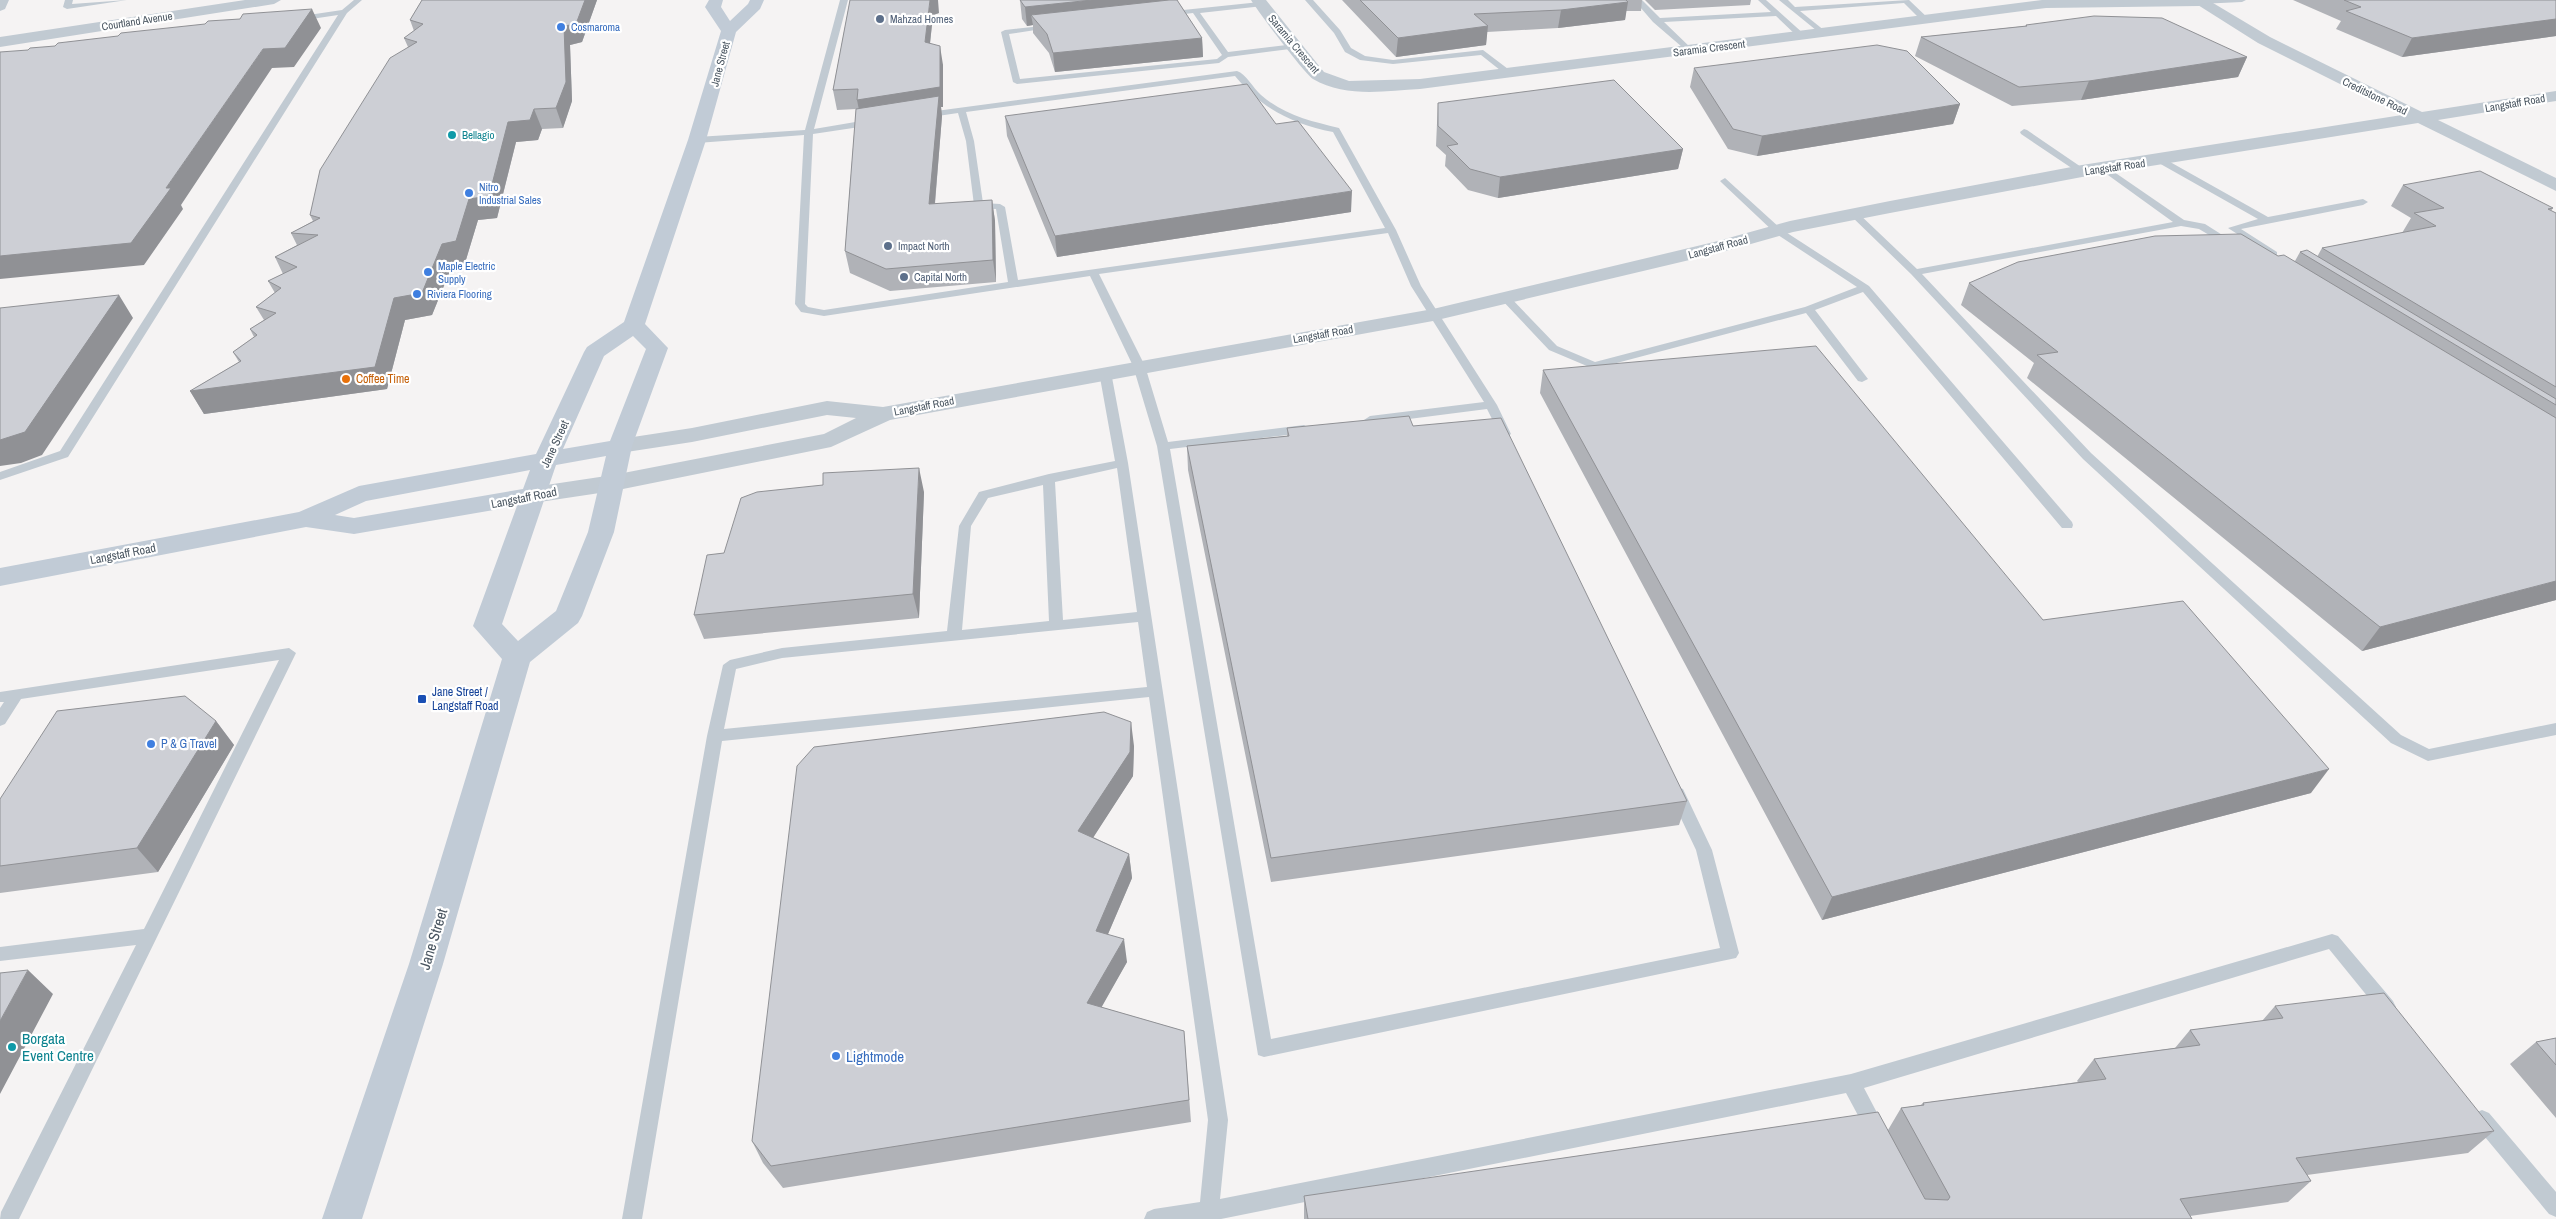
<svg xmlns="http://www.w3.org/2000/svg" width="2556" height="1219" font-family="'Archivo Narrow',sans-serif">
  <style>
    .lines { fill: none; stroke-linecap: round; stroke-linejoin: round }
    .service { fill: #c1cad2; fill-rule: evenodd }
    .minor { fill: #c1cad2; fill-rule: evenodd }
    .tertiary { fill: #c1cad2; fill-rule: evenodd }
    .secondary { fill: #c1cbd6; fill-rule: evenodd }
    .wall { fill: #b0b2b7 }
    .shaded-wall { fill: #909195 }
    .building { fill: #cdcfd5; stroke: #909195 }
    .service-dot { fill: #5c6f8a; stroke: #fff; stroke-width: 2 }
    .shop-dot { fill: #3f7fe0; stroke: #fff; stroke-width: 2 }
    .culture-dot { fill: #0f9aa8; stroke: #fff; stroke-width: 2 }
    .food-dot { fill: #e8710a; stroke: #fff; stroke-width: 2 }
    .transit-dot { fill: #1a4fb4; stroke: #fff; stroke-width: 2 }
    .labels { text-anchor: middle; dominant-baseline: central; stroke-width: 4.5; stroke-linejoin: round; paint-order: stroke }
    .far-service-label { font-size: 11px; fill: #4e5e75; stroke: #fff; text-anchor: start }
    .far-street-label { font-size: 11px; fill: #4a5661; stroke: #fff }
    .far-shop-label { font-size: 11px; fill: #366cbe; stroke: #fff; text-anchor: start }
    .far-culture-label { font-size: 11px; fill: #0d838f; stroke: #fff; text-anchor: start }
    .food-label { font-size: 12px; fill: #c56008; stroke: #fff; text-anchor: start }
    .street-label { font-size: 12px; fill: #4a5661; stroke: #fff }
    .transit-label { font-size: 12px; fill: #164399; stroke: #fff; text-anchor: start }
    .shop-label { font-size: 12px; fill: #366cbe; stroke: #fff; text-anchor: start }
    .near-street-label { font-size: 15px; fill: #4a5661; stroke: #fff }
    .near-culture-label { font-size: 15px; fill: #0d838f; stroke: #fff; text-anchor: start }
    .near-shop-label { font-size: 15px; fill: #366cbe; stroke: #fff; text-anchor: start }
  </style>
  <rect width="100%" height="100%" fill="#f5f3f3"/>
  <g class="lines">
    <!-- service -->
    <path class="service" d="M65 0H73L72 4 127 0 67 9 63 7Z
      M354 0H362L347 13 68 457 0 480V472L60 451 338 15 298 21H295V17L342 10Z
      M840 0H848L814 129 873 119 877 122 873 125 813 134 805 304 808 307 824 310 1008 282 996 209 979 208 974 205 966 141 958 113 924 118 920 115 921 113 1237 71C1246 74 1253 88 1261 95 1284 115 1310 121 1339 128L1396 230 1421 286 1497 405 1511 434 1505 438 1501 437 1487 409 1370 424 1364 420 1370 416 1484 402 1411 286 1388 233 1099 274 1145 366 1168 442 1304 425 1310 429 1304 433 1170 449 1271 1039 1720 948 1696 850 1669 793 1671 789 1677 787 1683 789 1712 850 1739 953 1736 958 1264 1057 1258 1055 1157 446 1133 366 1090 276 824 316 801 312 795 304 804 135 697 143 693 140 697 137 805 130ZM1235 76C1261 108 1292 124 1333 132L1385 228 1018 280 1005 207 1000 204 983 203 974 141 966 112Z
      M1305 0H1313L1340 30 1351 48 1365 56 1393 60 1483 50 1512 72 1505 74 1481 55 1393 64 1360 60 1345 52 1334 33Z
      M1634 0H1642L1660 18 1771 12 1758 0H1766L1805 35 1798 37 1776 16 1664 22 1692 49 1693 51 1689 53 1653 22Z
      M1779 0H1788L1795 7 1909 0 1930 20 1923 22 1904 3 1800 11 1825 31 1826 33 1822 35Z
      M2198 0H2246L2242 2 2199 4 2195 2Z
      M1260 2 1264 4 1263 6 1200 13 1228 52 1295 44 1299 46 1298 48 1228 57 1219 63 1017 84 1013 82 1001 32 1005 30 1051 25 1055 27 1009 34 1020 79 1217 59 1222 55 1193 13 1167 16H1164V12Z
      M2024 129 2027 130 2087 171 2079 173 2021 134 2020 132Z
      M2157 158H2163L2268 217 2363 199 2368 202 2363 205 2241 229 2277 252V256L2273 257 2228 228 2258 219 2157 162Z
      M2104 165 2184 220 2205 224 2235 243 2226 245 2199 229 2181 226 1922 274 2091 453 2401 735 2429 749 2556 723V735L2428 761 2391 743 2083 459 1911 274 1849 214 1857 212 1917 269 2173 222 2101 170 2099 168Z
      M1725 178 1781 229 1869 286 2072 522 2073 525 2072 528H2062L1863 292 1815 310 1868 379 1862 382 1858 381 1806 313 1594 369 1549 350 1500 298 1505 295 1509 296 1557 346 1595 362 1805 307 1857 287 1775 233 1722 183 1720 181Z
      M1105 369 1111 372 1128 463 1228 1120 1220 1199 1851 1074 2332 934 2338 936 2393 1001 2396 1007 2393 1013 2387 1015 2381 1013 2329 949 1864 1088 1885 1128 1882 1134 1875 1137 1868 1134 1846 1093 1221 1219H1144L1147 1212 1154 1209 1200 1202 1208 1120 1149 697 722 741 642 1219H622L707 736 723 665 730 660 782 648 947 631 959 526 979 492 1049 474 1115 461 1099 372ZM1117 468 1137 612 1063 620 1055 482ZM1043 485 1049 621 962 630 971 526 988 498ZM1138 622 1147 687 724 729 736 669 782 658Z
      M289 648 296 653 19 1219H0L1 1212 136 945 0 961V947L144 929 279 660 21 699 5 724 0 726V708L4 702H0V692Z
      M2482 1110 2489 1113 2556 1192V1217L2549 1214 2475 1125 2472 1119 2475 1113Z"/>
    <!-- minor -->
    <path class="minor" d="M0 0H9L5 9 0 11Z
      M245 0H281L274 4 0 47V37Z
      M1251 0H1266L1324 72 1349 81 1420 79 2042 0H2205L2206 2 2199 6 2046 8 1420 89C1385 91 1345 98 1313 79 1304 73 1259 13 1251 0Z"/>
    <!-- tertiary -->
    <path class="tertiary" d="M2190 0H2208L2270 37 2422 112 2556 91V101L2438 120 2556 178V191L2418 123 2082 177 1890 213 1793 232 1719 253 1433 321 890 420 831 447 613 491 533 503 524 501 520 495 524 489 533 487 613 475 824 434 856 418 827 415 692 442 620 453 611 451 608 446 611 441 620 439 692 428 827 401 883 407 1433 309 1714 242 1790 221 1890 201 2082 165 2402 115 2258 43Z"/>
    <!-- secondary -->
    <path class="secondary" d="M709 0H723L721 7 730 21 748 4 750 0H764L760 9 736 32 706 140 645 324 668 348 632 446 614 532 582 616 578 623 530 662 443 964 362 1219H322L409 964 502 659 473 626 517 506 354 534 306 527 0 586V568L299 512 359 486 536 454 584 352 587 347 624 322 688 140 721 31 705 7ZM633 336 646 349 610 441 563 449 604 356ZM606 456 588 532 556 611 518 641 502 624 556 465ZM530 470 523 489 354 518 335 515 366 501Z"/>
  </g>
  <!-- wall -->
  <path class="wall" d="M422 0H597L582 42 570 45 572 101 563 128 542 129 538 140 516 142 497 218 478 220 465 263 452 266 432 315 405 320 387 389 204 414 190 391 239 362 233 352 254 337 250 329 264 320 256 307 275 293 268 281 283 274 275 257 297 245 291 233 313 221 310 215 408 47 404 38 414 31 410 20Z
    M850 0 939 13 933 15 930 44 943 65V107H941L942 116 935 204 992 200 995 221 996 282 890 291 850 273 845 251 856 109 837 110 833 90Z
    M1020 0H1177L1202 38 1203 57 1055 72 1049 53 1033 33V25L1027 26 1022 19Z
    M1342 0H1642L1641 11H1626L1625 20 1558 28 1487 32 1486 45 1396 57Z
    M1645 0H1751L1750 5 1655 10Z
    M2293 0H2556V36L2402 57 2336 29 2341 21Z
    M2026 25 2247 57 2238 77 2081 100 2012 106 1915 56 1921 37 2025 26Z
    M1694 68 1960 104 1953 124 1757 156 1728 149 1690 87Z
    M1438 103 1683 149 1678 169 1498 198 1468 190 1445 166 1446 155 1436 146 1437 123Z
    M1005 116 1276 124 1351 212 1057 257 1007 136Z
    M2403 185 2553 208 2551 211 2556 213V600L2362 651 2027 378 2034 363 1961 305 1969 283 2278 256 2295 261 2300 252 2317 257 2322 248 2402 233 2411 218 2391 206Z
    M1543 370 2311 793 1822 920 1540 393Z
    M1413 426 1687 801 1679 825 1271 882 1188 470 1187 446 1287 436V428Z
    M924 492 919 618 704 639 694 615 724 553Z
    M216 721 234 745 158 872 0 893V799Z
    M1134 746 1133 776 1093 837 1129 854 1132 878 1108 934 1127 962 1101 1007 1184 1031 1191 1122 783 1188 763 1163 752 1141Z
    M2275 1006 2494 1131 2468 1153 2307 1175 2311 1181 2288 1202 2190 1216 2192 1219H1304V1196L1888 1130 1901 1108 1921 1105 1923 1103 2078 1082 2077 1081 2094 1059 2175 1048 2190 1030 2262 1021Z
    M2556 1038V1118L2510 1064 2536 1042Z"/>
  <!-- shaded-wall -->
  <path class="shaded-wall" d="M585 0H597L582 42 570 45 572 101 563 128 556 108 564 26Z
    M930 0H938L939 13 933 15 928 61 925 42Z
    M1092 0H1179L1031 15 1033 25 1027 26 1025 7Z
    M1628 2 1625 20 1558 28 1561 10Z
    M312 9 321 28 294 67 272 68 181 205 183 209 144 265 0 279V256L166 188 263 49Z
    M2556 19V36L2402 57 2412 38Z
    M1488 26 1486 45 1396 57 1398 38Z
    M1202 38 1203 57 1055 72 1053 53Z
    M940 46 943 65V107H941L942 116 933 225 861 120 857 100Z
    M2247 57 2238 77 2081 100 2089 81Z
    M1960 104 1953 124 1757 156 1762 136Z
    M534 109 542 129 538 140 516 142 497 218 478 220 465 263 452 266 432 315 405 320 387 389 204 414 190 391 394 298 442 244 469 199 508 122Z
    M1683 149 1678 169 1498 198 1500 177Z
    M1352 191 1351 212 1057 257 1055 236Z
    M992 200 995 221 996 282 993 260Z
    M119 295 133 318 42 455 21 463 0 466V440Z
    M919 468 924 492 919 618 913 594Z
    M2556 581V600L2362 651 2380 627Z
    M216 721 234 745 158 872 137 848Z
    M1131 722 1134 746 1133 776 1082 855 1078 831Z
    M2329 769 2311 793 1822 920 1832 897Z
    M1129 854 1132 878 1099 955 1096 931Z
    M1124 939 1127 962 1091 1026 1087 1003Z
    M28 970 53 994 0 1094V1021Z"/>
  <!-- building -->
  <path class="building" d="M422 0H585L576 24 564 26 566 82 556 108 534 109 530 120 508 122 489 196 469 199 456 241 442 244 422 293 394 298 375 367 190 391 241 361 233 352 257 335 250 329 276 313 256 307 281 288 268 281 297 267 275 257 318 235 291 233 320 218 310 215 320 170 390 58 417 42 404 38 423 24 410 20Z
    M850 0H930L925 42 940 46V87L857 100 858 89 833 90Z
    M1020 0H1092L1025 7Z
    M1169 0H1177L1202 38 1053 53 1047 34 1031 15Z
    M1360 0H1626L1628 2 1561 10 1474 14 1488 26 1398 38Z
    M2344 0H2556V19L2412 38 2346 11 2361 7Z
    M312 9 285 48 263 49 166 188H171L131 243 0 256V52L28 50 30 48 55 46 58 43 118 36 121 33 205 24 208 21 240 19 243 14Z
    M2094 16 2162 18 2247 57 2089 81 2019 87 1921 37 2027 26 2026 25Z
    M1877 45 1907 51 1960 104 1762 136 1733 129 1694 68Z
    M1614 80 1683 149 1500 177 1470 169 1447 146 1458 144 1438 126V103Z
    M1247 84 1276 124 1298 121 1352 191 1055 236 1005 116Z
    M939 96 929 204 992 200 993 260 886 269 845 251 856 109Z
    M2480 171 2553 208 2548 209 2556 213V387L2322 248 2436 226 2414 213 2444 208 2403 185Z
    M2241 234 2278 256 2284 255 2556 418V581L2380 627 2037 355 2058 352 1969 283 2018 262 2155 236Z
    M2307 250 2556 399V405L2300 252Z
    M119 295 25 432 0 440V308Z
    M1816 346 2043 620 2183 601 2329 769 1832 897 1543 370Z
    M1409 416 1413 426 1501 418 1687 801 1271 858 1187 446 1289 436 1287 428Z
    M919 468 913 594 694 615 707 555 724 553 741 498 757 492 823 485V473Z
    M185 696 216 721 137 848 0 866V799L57 711Z
    M1104 712 1131 722 1130 752 1078 831 1129 854 1096 931 1124 939 1087 1003 1184 1031 1189 1100 771 1166 752 1141 797 766 814 747Z
    M28 970 0 1021V973Z
    M2384 993 2494 1131 2296 1158 2311 1181 2180 1199 2192 1219H1308L1304 1196 1878 1112 1925 1199 1948 1200 1950 1197 1901 1108 1924 1105 1923 1103 2106 1079 2094 1059 2200 1045 2190 1030 2283 1018 2275 1006Z
    M2556 1038V1065L2536 1042Z"/>
  <!-- markers -->
  <g class="service-dot">
    <circle cx="880" cy="19" r="5"/>
    <circle cx="888" cy="246" r="5"/>
    <circle cx="904" cy="277" r="5"/>
  </g>
  <g class="shop-dot">
    <circle cx="561" cy="27" r="5"/>
    <circle cx="469" cy="193" r="5"/>
    <circle cx="428" cy="272" r="5"/>
    <circle cx="417" cy="294" r="5"/>
    <circle cx="151" cy="744" r="5"/>
    <circle cx="836" cy="1056" r="5"/>
  </g>
  <g class="culture-dot">
    <circle cx="452" cy="135" r="5"/>
    <circle cx="12" cy="1047" r="5"/>
  </g>
  <circle class="food-dot" cx="346" cy="379" r="5"/>
  <rect class="transit-dot" x="417" y="694" width="10" height="10" rx="2.5"/>
  <g class="labels">
    <!-- far-service labels -->
    <g class="far-service-label">
      <text x="890" y="19">Mahzad Homes</text>
      <text x="898" y="246">Impact North</text>
      <text x="914" y="277">Capital North</text>
    </g>
    <!-- far-street labels -->
    <g class="far-street-label">
      <text transform="translate(137 21) rotate(-9)">Courtland Avenue</text>
      <text transform="translate(1294 44) rotate(50)">Saramia Crescent</text>
      <text transform="translate(1709 48) rotate(-7)">Saramia Crescent</text>
      <text transform="translate(720 64) rotate(-75)">Jane Street</text>
      <text transform="translate(2375 96) rotate(26)">Creditstone Road</text>
      <text transform="translate(2515 103) rotate(-10)">Langstaff Road</text>
      <text transform="translate(2115 167) rotate(-8)">Langstaff Road</text>
      <text transform="translate(1718 247) rotate(-15)">Langstaff Road</text>
      <text transform="translate(1323 334) rotate(-10)">Langstaff Road</text>
      <text transform="translate(924 406) rotate(-11)">Langstaff Road</text>
    </g>
    <!-- far-shop labels -->
    <g class="far-shop-label">
      <text x="571" y="27">Cosmaroma</text>
      <text x="479" y="187">Nitro<tspan x="479" dy="13">Industrial Sales</tspan></text>
      <text x="438" y="266">Maple Electric<tspan x="438" dy="13">Supply</tspan></text>
      <text x="427" y="294">Riviera Flooring</text>
    </g>
    <!-- far-culture labels -->
    <g class="far-culture-label">
      <text x="462" y="135">Bellagio</text>
    </g>
    <!-- food labels -->
    <g class="food-label">
      <text x="356" y="379">Coffee Time</text>
    </g>
    <!-- street labels -->
    <g class="street-label">
      <text transform="translate(555 444) rotate(-65)">Jane Street</text>
      <text transform="translate(524 498) rotate(-11)">Langstaff Road</text>
      <text transform="translate(123 554) rotate(-11)">Langstaff Road</text>
    </g>
    <!-- transit labels -->
    <g class="transit-label">
      <text x="432" y="692">Jane Street /<tspan x="432" dy="14">Langstaff Road</tspan></text>
    </g>
    <!-- shop labels -->
    <g class="shop-label">
      <text x="161" y="744">P &amp; G Travel</text>
    </g>
    <!-- near-street labels -->
    <g class="near-street-label">
      <text transform="translate(433 939) rotate(-73)">Jane Street</text>
    </g>
    <!-- near-culture labels -->
    <g class="near-culture-label">
      <text x="22" y="1038">Borgata<tspan x="22" dy="17">Event Centre</tspan></text>
    </g>
    <!-- near-shop labels -->
    <g class="near-shop-label">
      <text x="846" y="1056">Lightmode</text>
    </g>
  </g>
</svg>
